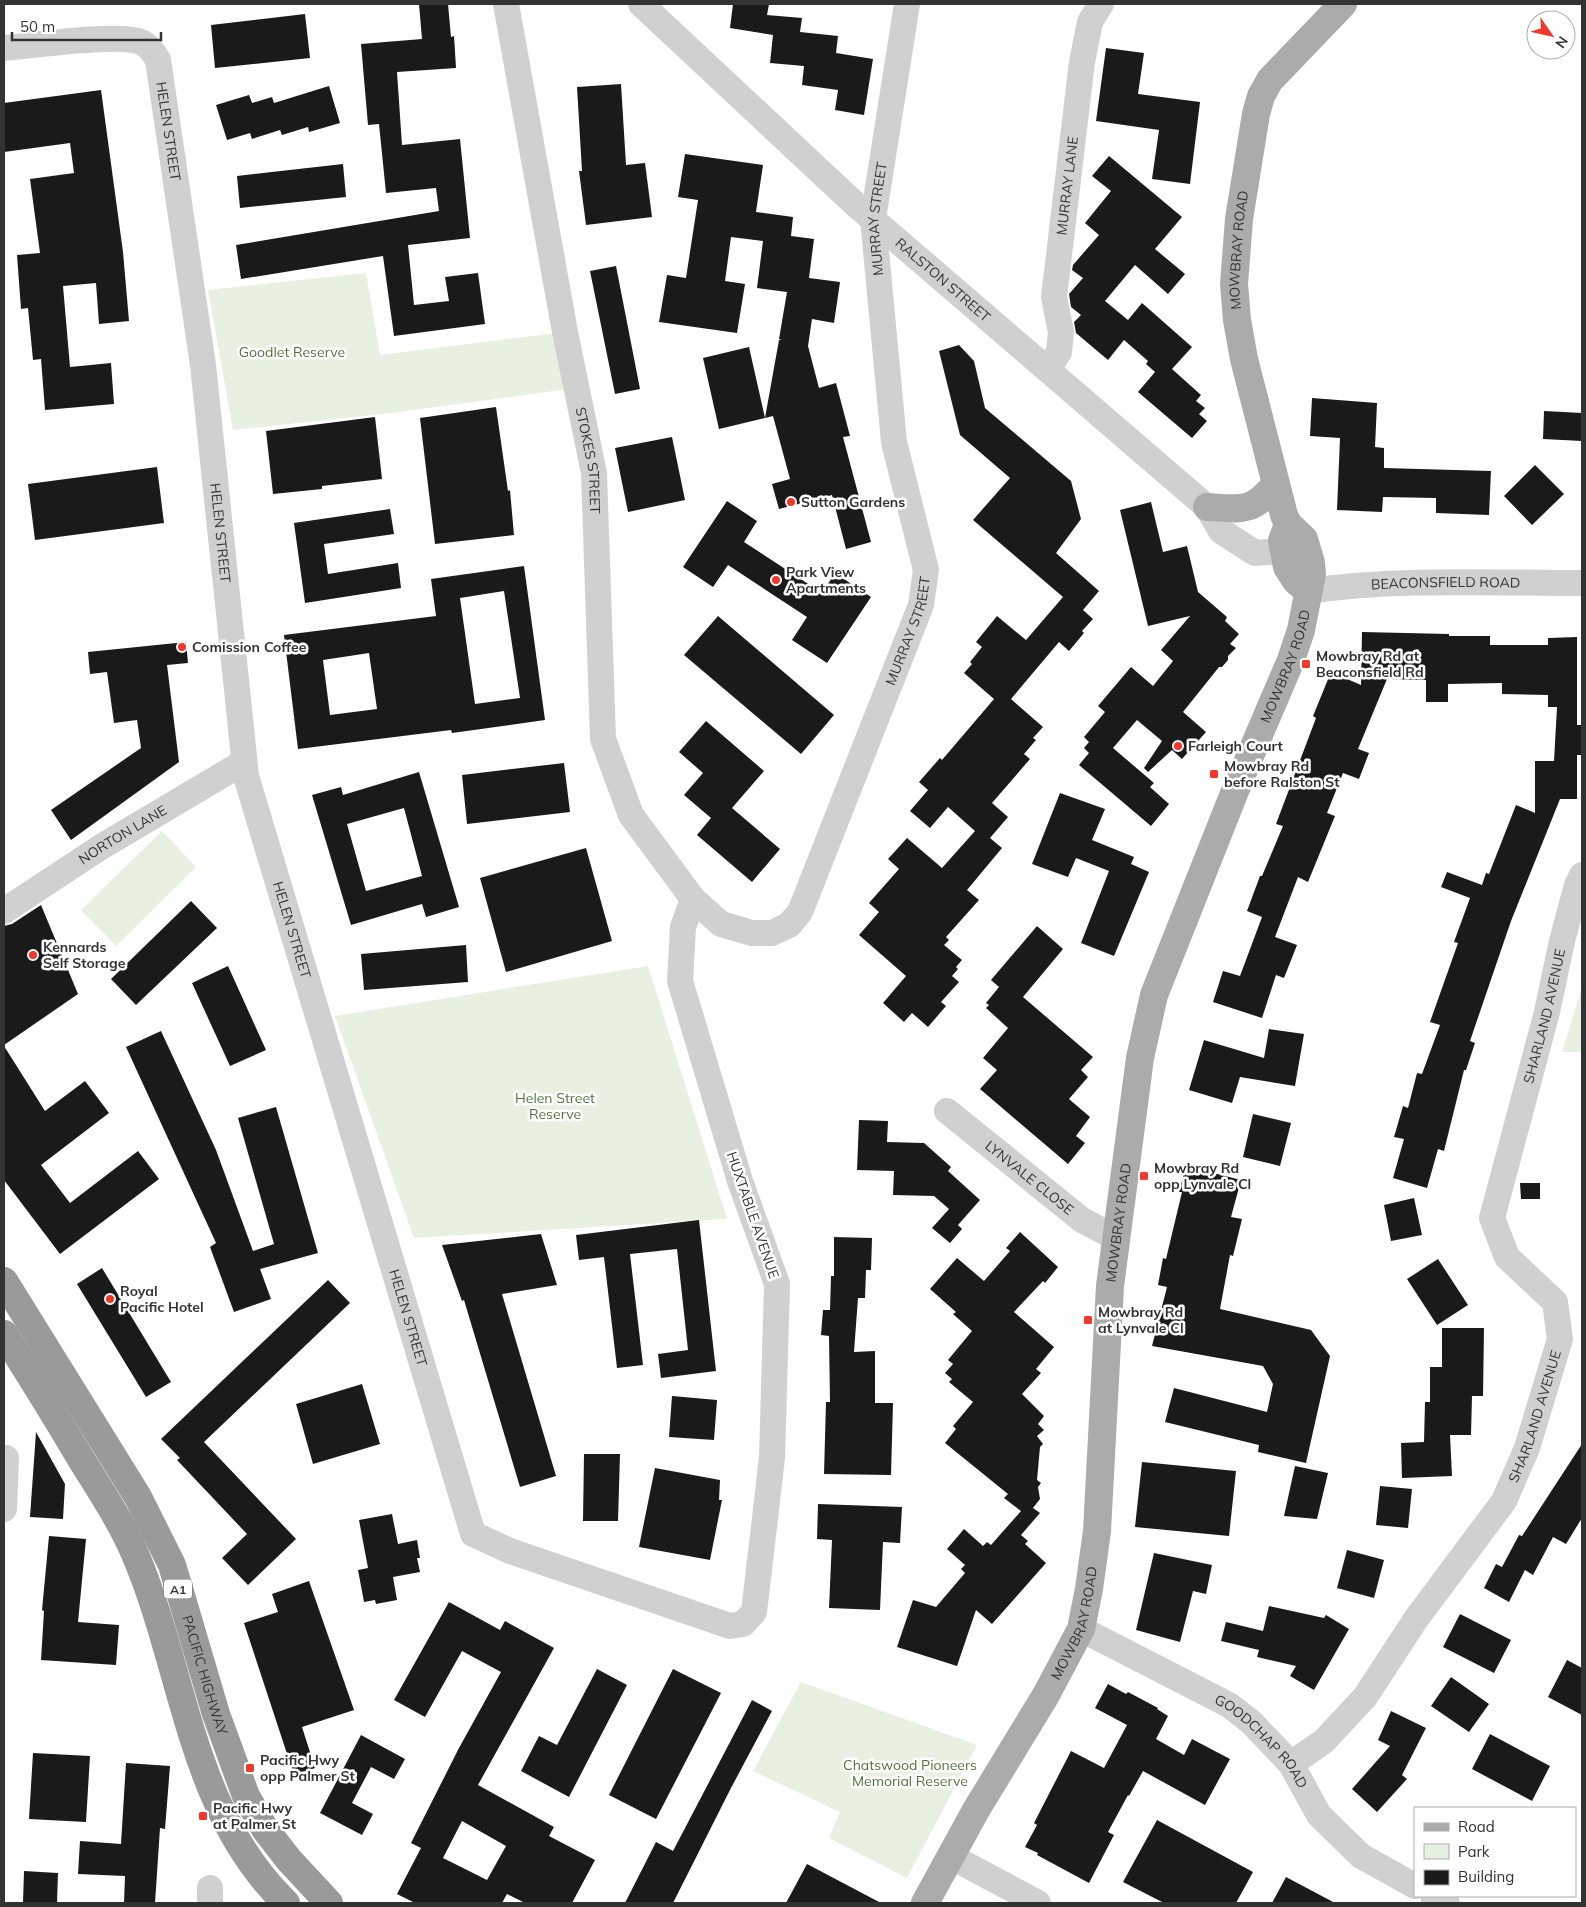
<svg xmlns="http://www.w3.org/2000/svg" width="1586" height="1907" font-family="Mulish,sans-serif">
  <style>
    .green { fill: #e7f0e1 }
    .building { fill: #1a1a1a; fill-rule: evenodd }
    .lines { fill: none; stroke-linecap: round; stroke-linejoin: round }
    .minor { stroke: #d0d0d0; stroke-width: 26 }
    .major { stroke: #ababab; stroke-width: 28 }
    .highway { stroke: #9a9a9a; stroke-width: 28 }
    .poi-dot { fill: #f2372c; stroke: #fff; stroke-width: 2 }
    .labels { text-anchor: middle; dominant-baseline: central; stroke-width: 5; stroke-linejoin: round; paint-order: stroke }
    .shield { fill: #fff; stroke: #707070; stroke-width: 1 }
    .shield-label { font-size: 12px; font-weight: bold; fill: #333 }
    .street-label { font-size: 14px; fill: #333; stroke: #fff }
    .park-label { font-size: 14px; fill: #4e733b; stroke: #fff }
    .poi-label { font-size: 14px; font-weight: bold; fill: #333; stroke: #fff; text-anchor: start }
  </style>
  <rect width="100%" height="100%" fill="#fff"/>
  <!-- green -->
  <path class="green" d="M366 273 380 355 565 332 576 388 391 413 233 430 208 290Z
    M162 831 196 867 116 946 81 910Z
    M648 966 727 1219 414 1238 335 1016Z
    M1582 987V1052H1562Z
    M801 1682 977 1745 907 1878 829 1838 840 1812 753 1771Z"/>
  <!-- building -->
  <path class="building" d="M419 4H448L451 37 454 36 456 68 397 72 402 145 460 139 470 238 408 245 414 305 449 301 445 277 478 273 485 324 394 336 383 256 241 279 236 245 439 211 436 188 386 193 379 124 368 125 361 44 422 39Z
    M733 4H769L767 15 802 18 800 32 838 36 836 53 873 59 864 115 835 110 838 90 802 85 804 66 770 63 773 35 730 28Z
    M305 14 310 58 215 68 211 25Z
    M1106 48 1144 53 1138 94 1200 102 1190 184 1152 179 1159 130 1096 121Z
    M621 84 626 165 645 163 652 217 586 225 579 171H582L577 87Z
    M329 86 340 123 309 132 308 127 282 135 280 130 252 139 250 133 227 140 216 105 249 95 252 103 272 97 274 103Z
    M101 90 123 252 129 321 99 324 96 283 63 286 70 367 111 363 114 404 45 410 41 359 33 360 28 308 21 309 17 255 40 253 30 179 74 173 70 143 4 152V103Z
    M685 154 763 165 756 212 793 217 791 236 814 239 809 278 840 282 834 323 812 319 808 346 819 388 836 383 850 436 843 437 871 542 846 549 832 495 779 509 772 484 790 479 773 416 765 418 779 340 782 339H779L787 292 757 288 763 241 731 237 725 281 745 284 737 333 659 322 667 275 686 278 698 200 678 197Z
    M1109 156 1182 217 1155 249 1185 274 1168 294 1135 265 1105 301 1128 320 1142 303 1192 347 1172 369 1201 395 1196 401 1205 408 1199 414 1207 421 1192 438 1138 392 1155 372 1146 364 1148 361 1124 340 1108 360 1076 333 1074 322 1081 315 1071 307 1069 294 1083 278 1072 270 1073 265 1099 235 1085 223 1111 191 1092 176Z
    M343 164 346 197 240 208 237 176Z
    M616 266 640 389 615 394 590 271Z
    M959 345 974 361 985 408 1071 481 1081 519 1056 553 1099 591 1083 610 1093 619 1082 631 1084 633 1069 651 1059 642 1011 699 1043 727 1033 738 1036 740 1024 754 1030 759 992 803 1008 817 990 838 1002 848 967 890 979 900 946 937 949 940 944 945 962 960 956 967 958 969 952 976 959 982 941 1002 946 1006 928 1027 912 1013 904 1022 883 1003 906 976 859 935 879 912 869 903 899 869 888 859 907 838 942 868 975 831 948 807 930 828 910 811 928 790 919 782 940 758 942 760 994 699 964 673 972 664 970 662 982 647 976 642 997 616 1026 640 1063 597 973 520 1010 478 960 435 939 351Z
    M749 347 765 418 719 429 703 358Z
    M1312 398 1377 403 1375 447 1384 448V468L1491 471 1489 515 1436 513V498L1383 497 1382 512 1337 510 1340 438 1310 436Z
    M496 407 508 491 510 490 514 535 435 544 420 418Z
    M1544 411 1582 413V441L1543 439Z
    M375 417 382 479 322 486V489L273 494 266 431Z
    M672 437 685 500 628 512 615 448Z
    M1535 465 1564 494 1532 525 1504 496Z
    M157 467 164 523 35 540 28 484Z
    M727 501 757 521 744 542 822 593 835 573 871 597 827 663 792 640 807 617 728 565 713 587 683 567Z
    M1151 502 1163 552 1187 546 1198 592 1227 617 1225 621 1239 634 1230 644 1236 648 1228 656V660L1222 667H1219L1183 712 1206 732 1182 759 1172 750 1148 772 1144 768 1162 741 1137 720 1113 748 1154 783 1150 787 1169 804 1151 826 1079 765 1089 753 1084 748 1089 742 1084 737 1105 712 1098 706 1131 667 1153 686 1173 661 1161 650 1190 616 1148 626 1120 510Z
    M390 509 394 534 324 544 328 574 398 563 401 588 305 603 294 523Z
    M524 566 545 720 452 733 451 730 298 749 284 635 436 616 431 579ZM504 591 520 698 475 704 460 598ZM369 653 377 709 330 715 323 660Z
    M718 616 834 715 801 754 684 655Z
    M1362 632 1449 634V636H1490V645H1548V638L1577 637V725H1582V755H1577V799H1560L1511 921 1470 1041 1475 1043 1466 1070H1464L1444 1151 1438 1149 1427 1188 1393 1178 1404 1139 1394 1137 1403 1106 1408 1108 1417 1073 1422 1074 1440 1025 1430 1022 1458 943 1454 942 1470 898 1441 887 1447 872 1482 885 1486 873 1489 874 1516 805 1535 813V761H1554L1557 707H1548V695L1502 694V683L1448 684V702H1426V680L1387 679 1358 749 1369 753 1359 779 1343 773 1327 813 1335 816 1308 882 1298 877 1275 937 1297 945 1284 978 1276 975 1262 1018 1213 1002 1223 971 1240 976 1262 917 1247 911 1260 876H1262L1283 826 1276 824 1316 718 1313 716 1331 672 1361 685Z
    M186 642 188 663 167 665 179 762 71 840 51 810 141 748 137 720 114 723 107 672 90 674 88 652Z
    M706 721 764 771 732 808 780 849 752 882 697 835 711 818 684 795 703 773 679 752Z
    M564 763 570 812 467 824 462 775Z
    M419 772 459 907 426 917 422 904 351 925 312 795 341 787 343 795ZM404 808 422 876 366 891 347 824Z
    M1060 793 1105 809 1092 840 1134 857 1131 864 1149 872 1114 956 1081 943 1109 871 1076 858 1068 877 1032 864Z
    M586 848 612 941 506 972 480 878Z
    M191 901 217 928 136 1005 111 979Z
    M41 905 78 994 4 1045V926L12 924Z
    M1037 926 1063 949 1023 997 1093 1057 1081 1070 1088 1077 1069 1099 1090 1117 1076 1136 1085 1143 1068 1164 980 1089 997 1070 983 1058 1008 1028 986 1008 989 1005 986 1003 999 987 991 980Z
    M466 945 468 982 364 990 361 954Z
    M228 966 266 1050 230 1066 192 983Z
    M1269 1029 1304 1034 1295 1086 1240 1077 1232 1103 1189 1090 1204 1040 1264 1058Z
    M161 1031 216 1150 253 1251 274 1244 238 1118 276 1107 318 1253 260 1269 271 1299 234 1312 210 1247 216 1243 126 1047Z
    M4 1046 45 1111 85 1081 109 1113 41 1165 70 1203 138 1151 159 1179 60 1254 4 1180Z
    M1253 1114 1291 1123 1280 1166 1243 1157Z
    M859 1120 888 1121 887 1142 924 1143 951 1167 948 1171 980 1200 958 1225 962 1229 950 1243 932 1228 949 1209 934 1196 893 1195 894 1171 857 1170Z
    M1186 1166 1241 1180 1231 1217 1242 1219 1233 1256 1230 1255 1220 1309 1311 1330 1330 1356 1306 1463 1258 1452 1259 1445 1165 1422 1174 1388 1267 1412 1273 1384 1263 1366 1152 1346 1167 1287 1158 1285 1163 1258 1166 1259 1182 1192H1179Z
    M1520 1183H1540V1199H1521Z
    M1414 1198 1422 1235 1391 1241 1384 1205Z
    M699 1220 716 1371 661 1378 658 1354 688 1350 677 1249 630 1254 643 1365 617 1368 604 1257 579 1260 576 1235Z
    M1020 1232 1058 1267 1045 1283 1043 1281 1014 1312 1054 1347 1036 1369 1041 1373 1022 1394 1044 1416 1038 1424 1044 1430 1037 1436 1043 1444 1040 1447 1037 1480 1041 1483 1038 1487 1040 1499 1033 1508 1040 1513 1021 1535 1028 1541 1025 1544 1046 1563 992 1624 976 1610 957 1666 897 1647 913 1600 936 1607 965 1573 961 1569 965 1565 947 1549 964 1529 983 1546 987 1542 991 1545 1021 1511 1004 1498 1008 1494 945 1443 956 1429 953 1426 973 1402 949 1382 952 1379 945 1373 953 1364 948 1360 972 1331 953 1314 956 1312 930 1289 957 1258 984 1281 1010 1251 1006 1248Z
    M541 1234 557 1285 502 1294 556 1476 520 1487 464 1300 462 1301 442 1245Z
    M834 1237 872 1238 871 1270H866L865 1298H858L854 1352 875 1351V1403H893L891 1475 824 1474 826 1402H830L829 1336 821 1335 823 1310H830L831 1276H834Z
    M1438 1259 1468 1305 1437 1325 1407 1279Z
    M102 1268 171 1382 146 1397 77 1284Z
    M328 1280 350 1303 204 1442 296 1539 248 1585 222 1558 247 1534 177 1460 180 1458 161 1439Z
    M1442 1328H1484L1483 1396H1472L1471 1435H1450L1452 1476 1402 1478 1401 1443 1424 1442 1425 1402H1430V1367H1442Z
    M362 1384 380 1444 313 1464 296 1404Z
    M672 1396 717 1400 714 1440 669 1437Z
    M36 1432 65 1484 63 1519 30 1517Z
    M1582 1444V1518L1566 1544 1553 1537 1533 1575 1525 1570 1509 1602 1484 1588 1496 1564 1502 1567 1519 1535 1522 1536Z
    M584 1454H620L618 1521H583Z
    M1142 1462 1236 1471 1229 1536 1135 1527Z
    M1295 1466 1328 1473 1317 1519 1284 1516Z
    M655 1468 720 1480 719 1500H722L710 1560 639 1547Z
    M1380 1486 1412 1489 1408 1528 1376 1525Z
    M818 1504 902 1507 900 1543 883 1542 880 1610 829 1608 832 1540 817 1539Z
    M392 1514 398 1544 417 1540 420 1558H417L420 1572 393 1577 397 1600 376 1604 375 1600 364 1602 358 1570 368 1568 359 1520Z
    M49 1536 86 1539 78 1622 119 1625 116 1665 41 1660 44 1611 42 1610Z
    M1347 1550 1384 1560 1374 1598 1337 1588Z
    M1154 1553 1212 1565 1206 1594 1193 1591 1180 1642 1136 1630Z
    M309 1581 354 1710 302 1727 315 1768 294 1775 244 1623 278 1612 272 1594Z
    M449 1602 500 1630 505 1621 554 1648 478 1785 554 1827 549 1836 595 1860 572 1903H525L507 1894 502 1903H415L397 1894 421 1848 411 1843 459 1748 501 1672 462 1651 425 1717 394 1700ZM462 1821 506 1846 487 1880 443 1858Z
    M1269 1606 1324 1618 1326 1615 1349 1629 1314 1690 1290 1676 1296 1666 1257 1657 1259 1650 1221 1641 1226 1622 1263 1631Z
    M1460 1614 1511 1640 1494 1673 1443 1647Z
    M1567 1660 1582 1668V1715L1548 1697Z
    M597 1669 627 1685 569 1797 521 1771 539 1736 557 1745Z
    M673 1669 721 1693 656 1819 609 1795Z
    M1451 1677 1489 1704 1469 1732 1431 1706Z
    M1108 1684 1126 1694 1128 1692 1158 1708 1157 1709 1168 1716 1156 1739 1184 1755 1192 1739 1230 1759 1205 1805 1143 1771 1129 1796 1128 1795 1108 1832 1114 1835 1089 1883 1037 1855 1038 1853 1025 1847 1037 1825 1034 1823 1071 1751 1104 1768 1127 1725 1095 1708Z
    M752 1700 772 1711 731 1788 673 1903H625L656 1842 673 1851Z
    M1391 1711 1426 1728 1402 1775 1407 1779 1377 1812 1352 1789 1390 1746 1378 1740Z
    M1490 1734 1550 1766 1532 1801 1472 1769Z
    M361 1735 405 1759 394 1779 371 1767 352 1803 373 1814 362 1835 320 1813Z
    M33 1753 90 1756 86 1822 29 1819Z
    M126 1763 170 1766 165 1829 160 1828 155 1903H124L125 1876 78 1874 80 1841 121 1844Z
    M1157 1820 1253 1872 1236 1903H1164L1123 1882Z
    M807 1864 881 1903H786Z
    M24 1871 58 1873 57 1903H23Z
    M1286 1877 1335 1903H1272Z"/>
  <g class="lines">
    <!-- minor -->
    <g class="minor">
      <path id="s1" d="M506 4 565 332 594 473 603 739 631 815 693 899 721 924 752 933H772L789 925 800 912 921 605 926 570 894 442 873 219 907 4"/>
      <path id="s2" d="M641 4 856 205 1207 507 1221 531 1255 553 1284 551"/>
      <path id="s3" d="M4 48C31 46 123 32 143 43 150 47 154 53 158 60L203 365 246 776 473 1534 510 1551 730 1626 743 1624 754 1612 772 1458 777 1284 740 1181 680 981 683 927 693 899"/>
      <path id="s4" d="M1048 369 1059 352 1061 332 1054 297 1082 62 1090 22 1101 4"/>
      <path id="s5" d="M1308 591C1399 578 1491 583 1582 583"/>
      <path id="s6" d="M4 911 101 847 244 762"/>
      <path id="s7" d="M947 1111 1082 1220 1116 1238"/>
      <path d="M4 1509 6 1458"/>
      <path id="s8" d="M1081 1629 1229 1705 1251 1722 1291 1764 1319 1815 1361 1856 1415 1886"/>
      <path id="s9" d="M1291 1764 1324 1741 1365 1697 1416 1619 1504 1501 1527 1448 1560 1339 1555 1302 1507 1257 1492 1218 1547 1012 1562 941 1577 885 1582 875"/>
      <path d="M950 1856 1038 1903"/>
      <path d="M1433 1896 1447 1903"/>
      <path d="M210 1903V1888"/>
    </g>
    <!-- major -->
    <g class="major">
      <path d="M1207 507C1243 509 1252 513 1276 484"/>
      <path d="M1288 524 1282 541 1287 567 1296 581 1308 591"/>
      <path id="s10" d="M925 1903 976 1810 1046 1695 1081 1629 1089 1589 1097 1531 1110 1286 1140 1058 1154 995 1235 791 1291 660 1301 630 1312 574 1311 563 1304 539 1288 524 1284 515 1244 359 1237 320 1234 284 1239 219 1256 114 1261 96 1270 80 1343 4"/>
    </g>
    <!-- highway -->
    <g class="highway">
      <path id="s11" d="M4 1281 138 1497 172 1565 216 1714 246 1796 265 1829 289 1860 329 1903"/>
      <path d="M4 1334C30 1375 56 1417 81 1459 100 1490 121 1521 135 1554 185 1671 190 1811 286 1903"/>
    </g>
  </g>
  <!-- markers -->
  <g class="poi-dot">
    <circle cx="791" cy="502" r="5"/>
    <circle cx="776" cy="580" r="5"/>
    <circle cx="182" cy="647" r="5"/>
    <rect x="1301" y="659" width="10" height="10" rx="2.5"/>
    <circle cx="1178" cy="746" r="5"/>
    <rect x="1209" y="769" width="10" height="10" rx="2.5"/>
    <circle cx="33" cy="955" r="5"/>
    <rect x="1139" y="1171" width="10" height="10" rx="2.5"/>
    <circle cx="110" cy="1299" r="5"/>
    <rect x="1083" y="1315" width="10" height="10" rx="2.5"/>
    <rect x="245" y="1763" width="10" height="10" rx="2.5"/>
    <rect x="198" y="1811" width="10" height="10" rx="2.5"/>
  </g>
  <g class="labels">
    <!-- shield labels -->
    <rect class="shield" x="164" y="1579.5" width="28" height="19" rx="4"/>
    <g class="shield-label">
      <text x="178" y="1589">A1</text>
    </g>
    <!-- street labels -->
    <g class="street-label">
      <text stroke="none"><textPath href="#s3" startOffset="235">HELEN STREET</textPath></text>
      <text stroke="none"><textPath href="#s4" startOffset="188">MURRAY LANE</textPath></text>
      <text stroke="none"><textPath href="#s1" startOffset="1776">MURRAY STREET</textPath></text>
      <text stroke="none"><textPath href="#s10" startOffset="1744">MOWBRAY ROAD</textPath></text>
      <text stroke="none"><textPath href="#s2" startOffset="409">RALSTON STREET</textPath></text>
      <text stroke="none"><textPath href="#s1" startOffset="464">STOKES STREET</textPath></text>
      <text stroke="none"><textPath href="#s3" startOffset="640">HELEN STREET</textPath></text>
      <text stroke="none"><textPath href="#s5" startOffset="138">BEACONSFIELD ROAD</textPath></text>
      <text stroke="none"><textPath href="#s1" startOffset="1356">MURRAY STREET</textPath></text>
      <text stroke="none"><textPath href="#s10" startOffset="1309">MOWBRAY ROAD</textPath></text>
      <text stroke="none"><textPath href="#s6" startOffset="141">NORTON LANE</textPath></text>
      <text stroke="none"><textPath href="#s3" startOffset="1045">HELEN STREET</textPath></text>
      <text stroke="none"><textPath href="#s9" startOffset="866">SHARLAND AVENUE</textPath></text>
      <text stroke="none"><textPath href="#s7" startOffset="106">LYNVALE CLOSE</textPath></text>
      <text transform="translate(753 1215) rotate(71)">HUXTABLE AVENUE</text>
      <text stroke="none"><textPath href="#s10" startOffset="724">MOWBRAY ROAD</textPath></text>
      <text stroke="none"><textPath href="#s3" startOffset="1450">HELEN STREET</textPath></text>
      <text stroke="none"><textPath href="#s9" startOffset="431">SHARLAND AVENUE</textPath></text>
      <text stroke="none"><textPath href="#s10" startOffset="319">MOWBRAY ROAD</textPath></text>
      <text stroke="none"><textPath href="#s11" startOffset="445">PACIFIC HIGHWAY</textPath></text>
      <text stroke="none"><textPath href="#s8" startOffset="215">GOODCHAP ROAD</textPath></text>
    </g>
    <!-- park labels -->
    <g class="park-label">
      <text x="292" y="352">Goodlet Reserve</text>
      <text x="555" y="1098">Helen Street<tspan x="555" dy="16">Reserve</tspan></text>
      <text x="910" y="1765">Chatswood Pioneers<tspan x="910" dy="16">Memorial Reserve</tspan></text>
    </g>
    <!-- poi labels -->
    <g class="poi-label">
      <text x="801" y="502">Sutton Gardens</text>
      <text x="786" y="572">Park View<tspan x="786" dy="16">Apartments</tspan></text>
      <text x="192" y="647">Comission Coffee</text>
      <text x="1316" y="656">Mowbray Rd at<tspan x="1316" dy="16">Beaconsfield Rd</tspan></text>
      <text x="1188" y="746">Farleigh Court</text>
      <text x="1224" y="766">Mowbray Rd<tspan x="1224" dy="16">before Ralston St</tspan></text>
      <text x="43" y="947">Kennards<tspan x="43" dy="16">Self Storage</tspan></text>
      <text x="1154" y="1168">Mowbray Rd<tspan x="1154" dy="16">opp Lynvale Cl</tspan></text>
      <text x="120" y="1291">Royal<tspan x="120" dy="16">Pacific Hotel</tspan></text>
      <text x="1098" y="1312">Mowbray Rd<tspan x="1098" dy="16">at Lynvale Cl</tspan></text>
      <text x="260" y="1760">Pacific Hwy<tspan x="260" dy="16">opp Palmer St</tspan></text>
      <text x="213" y="1808">Pacific Hwy<tspan x="213" dy="16">at Palmer St</tspan></text>
    </g>
  </g>
  <!-- border -->
  <rect width="1586" height="1907" fill="none" stroke="#333333" stroke-width="10"/>
  <!-- legend -->
  <rect x="1414" y="1807" width="162" height="90" fill="#ffffff" stroke="#adadad"/>
  <rect x="1424" y="1823" width="25" height="8" fill="#ababab" stroke="#adadad"/>
  <text x="1458" y="1832" font-size="15" fill="#333333">Road</text>
  <rect x="1424" y="1844" width="25" height="15" fill="#e7f0e1" stroke="#adadad"/>
  <text x="1458" y="1857" font-size="15" fill="#333333">Park</text>
  <rect x="1424" y="1870" width="25" height="15" fill="#1a1a1a" stroke="#adadad"/>
  <text x="1458" y="1882" font-size="15" fill="#333333">Building</text>
  <!-- north arrow -->
  <g transform="translate(1551 35) rotate(124)"><circle r="24" fill="#ffffff" stroke="#adadad"/>
  <path d="M0-4L9 19L0 12L-9 19Z" fill="#f2372c"/>
  <text y="-8" font-size="14" font-weight="bold" text-anchor="middle" fill="#333333">N</text>
  </g>
  <!-- scale -->
  <path d="M12 32v8h149v-8" fill="none" stroke="#333333" stroke-width="2.5"/>
  <text x="20" y="32" font-size="15" fill="#333333" stroke="#ffffff" stroke-width="4" paint-order="stroke">50 m</text>
</svg>
